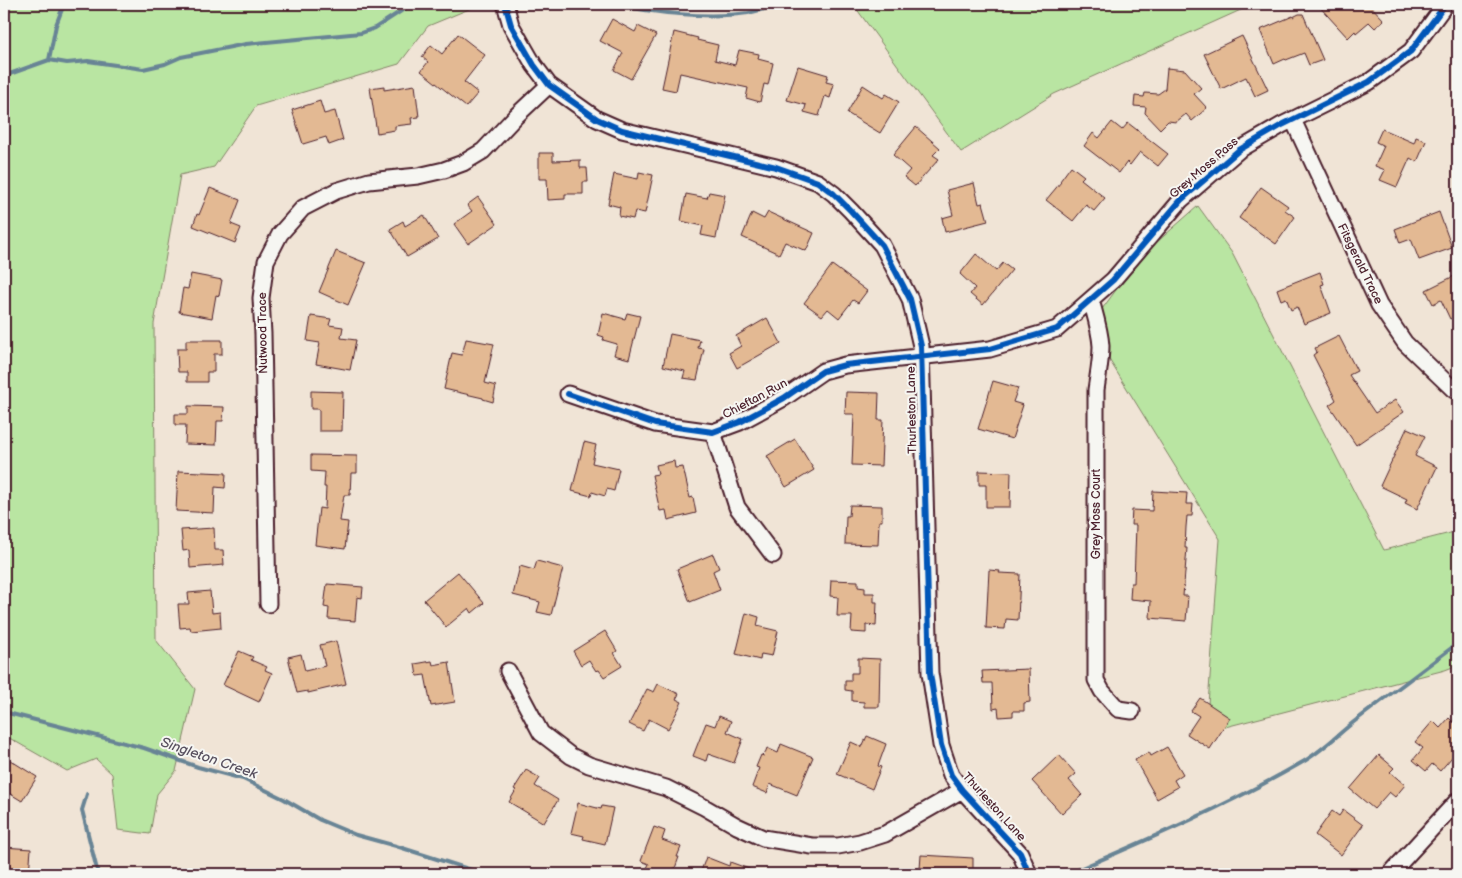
<svg xmlns="http://www.w3.org/2000/svg" width="1462" height="878" font-family="'Balsamiq Sans',sans-serif">
  <style>
    .green { fill: #b9e5a2; stroke: #828266 }
    .lines { fill: none; stroke-linecap: round; stroke-linejoin: round }
    .stream { stroke: #688495; stroke-width: 4 }
    .building { fill: #e3b993; stroke: #4a1f2b }
    .minor-casing { stroke: #4a1f2b; stroke-width: 19 }
    .minor { stroke: #f6f6f2; stroke-width: 15 }
    .cycleway-casing { stroke: #f6f6f2; stroke-width: 9 }
    .cycleway { stroke: #0057b8; stroke-width: 6 }
    .labels { text-anchor: middle; dominant-baseline: central; stroke-width: 4; stroke-linejoin: round; paint-order: stroke }
    .street-label { font-size: 12px; fill: #4a1f2b; stroke: #f6f6f2 }
    .water-label { font-size: 14px; font-style: italic; fill: #595160; stroke: #f6f6f2 }
  </style>
  <rect width="100%" height="100%" fill="#f0e4d6"/>
  <filter id="ink" filterUnits="userSpaceOnUse"><feTurbulence type="fractalNoise" baseFrequency=".02" numOctaves="2"/><feDisplacementMap in="SourceGraphic" scale="10" xChannelSelector="R" yChannelSelector="G"/><feConvolveMatrix kernelMatrix="1 2 1 2 8 2 1 2 1" color-interpolation-filters="sRGB"/></filter>
  <g filter="url(#ink)">
    <!-- green -->
    <path class="green" d="M4 4H481L428 26 399 64 256 106 214 167 180 175 154 324 156 640 195 689 176 771 157 794 150 834 118 830 112 774 96 759 67 771 4 735Z
      M853 4H1254L1054 94 961 152Z
      M1198 206 1232 253 1384 550 1458 531V665L1445 670 1206 732 1220 539 1089 327 1140 257Z"/>
    <g class="lines">
      <!-- stream -->
      <path class="stream" d="M613 4C653 13 707 19 748 13 759 11 770 7 781 4
        M49 60 56 25 64 4
        M4 76 49 60 67 63 88 61 143 69 165 64 181 57 246 44 361 33 375 28 412 4
        M4 712 144 748 198 767 243 779 284 799 320 820 356 835 396 846 484 874
        M87 794 82 810 98 874
        M1068 874C1147 840 1227 806 1301 763 1321 752 1337 735 1355 721 1389 695 1424 669 1458 643"/>
    </g>
    <!-- building -->
    <path class="building" d="M1317 4H1369L1384 20 1375 28 1369 22 1356 33 1355 31 1348 38Z
      M1299 14H1303L1323 60 1309 65 1304 53 1286 60 1285 59 1274 64 1260 30 1293 16V17Z
      M612 19 635 32 638 26 656 35 631 79 614 70 623 53 600 41Z
      M674 32 698 38 697 40 718 45 715 60 735 65 739 50 759 54 758 59 773 63 768 85 764 84 760 102 746 98 748 88 680 73 676 91 662 88Z
      M458 34 485 55 464 82 478 93 466 107 421 71 428 62 422 57 431 45 442 54Z
      M1242 36 1268 90 1255 96 1246 77 1221 89 1204 54Z
      M798 66 828 75 826 82 834 84 830 98 825 96 819 116 804 112 806 105 787 100Z
      M1167 68 1185 70 1201 88 1194 94 1207 108 1192 121 1186 114 1176 122 1168 121 1160 129 1145 113 1146 107 1134 106 1135 96 1144 97 1145 93 1158 94 1165 89Z
      M415 85 419 117 411 118 412 124 395 126V130L377 133 370 88 384 86V90Z
      M863 85 883 98 886 94 899 102 880 133 847 113Z
      M320 101 324 114 335 111 343 140 329 145 326 137 303 144 292 110Z
      M1112 122 1122 130 1128 123 1168 154 1158 166 1140 152 1130 165 1127 162 1119 173 1084 146 1093 133 1099 138Z
      M916 127 940 148 933 155 939 159 915 186 904 177 910 170 893 155Z
      M1382 129 1414 143 1416 137 1426 141 1417 162 1410 158 1397 187 1380 180 1385 170 1375 166 1384 146 1376 142Z
      M539 153H553V161L580 160V168H587L588 182H583V194H565V199L548 200 547 179H539Z
      M1071 166 1084 176 1081 179 1105 198 1094 211 1086 205 1073 221 1046 200 1061 182 1060 181Z
      M639 172 653 175 645 213 635 211 633 219 619 216 620 207 608 204 614 174 638 179Z
      M974 183 979 204 983 203 988 221 945 232 942 218 953 215 947 190Z
      M1261 187 1288 206 1285 210 1295 217 1276 244 1239 218Z
      M210 188 240 200 231 224 241 228 235 243 193 226 197 214 199 215Z
      M709 192 725 195 716 238 701 235 703 226 681 221 686 194 707 198Z
      M478 197 497 224 468 244 454 224 472 211 467 205Z
      M768 212 814 233 806 251 785 242 779 254 742 237 752 213 764 219Z
      M1439 212 1452 248 1419 260 1411 239 1400 243 1395 229Z
      M424 215 438 239 407 257 390 229 403 221 405 226Z
      M336 251 366 263 348 305 319 292Z
      M976 254 996 271 1003 263 1012 270 983 305 970 294 975 288 960 274Z
      M832 265 867 291 858 303 853 300 839 318 828 309 822 316 804 303Z
      M1320 272 1324 284 1321 285 1331 313 1304 324 1297 307 1291 310 1286 298 1281 300 1277 289Z
      M191 274 222 280 219 296 216 295 212 318 179 312 183 288 188 289Z
      M1458 274V315L1450 319 1441 300 1433 304 1426 290Z
      M603 313 625 319 627 313 640 316 629 359 614 355 617 344 603 340 604 337 598 335Z
      M311 316 331 319 329 325 343 327 341 338 356 340 350 370 316 364 320 343 307 341Z
      M767 318 781 343 737 368 729 353 741 346 736 336Z
      M670 334 700 340 698 348 704 349 697 380 683 378 685 371 663 366Z
      M1339 336 1357 371 1349 375 1375 413 1395 400 1404 412 1356 445 1329 405 1336 400 1313 355 1317 352 1315 348Z
      M466 339 494 344 485 383 496 386 493 402 483 399V398L444 389 452 353 462 355Z
      M186 340H222V354H214V372H207V382H187V372H178L177 349H186Z
      M993 381 1018 388 1013 402 1023 405 1012 439 978 429Z
      M311 391 343 392 342 431H319V409H311Z
      M846 392 879 393 878 420H883L881 466 852 465 854 414H845Z
      M188 406 224 407 223 421H217L216 445 185 444 186 425H175V414H188Z
      M1407 428 1425 436 1415 456 1437 467 1417 509 1405 503 1407 499 1380 486Z
      M795 439 814 470 786 487 767 456Z
      M584 442 596 445 592 463 619 469 614 491 607 489 605 496 592 492 591 496 572 491Z
      M311 455 357 456V473H351L350 495H344L340 521 348 522 345 549 315 545 319 508 325 509 326 487H324L325 472 311 471Z
      M674 461 675 468 683 467 690 498 693 497 696 513 668 520 666 510 660 511 652 475 658 474 656 465Z
      M178 471 226 473 225 488 215 487 214 513 176 511Z
      M979 471 1011 472 1010 507H986V485H979Z
      M1153 491 1187 493 1186 504H1193L1192 516H1187L1186 527 1185 548H1187L1183 596H1188L1186 621 1150 618 1151 601 1130 599 1131 583H1134L1136 525H1131L1132 510 1152 511Z
      M850 505 882 506V521H879L878 545 845 544 846 516H849Z
      M214 528 215 550H223L224 565 190 568 189 550 183 551 181 530Z
      M713 554 719 568 713 571 720 590 690 602 677 569Z
      M537 561 563 568 551 615 537 612 540 602 513 595 520 566 534 570Z
      M989 570 1000 571 999 573 1020 574 1018 620 1006 619 1005 629 986 628Z
      M458 572 484 603 472 613 469 608 446 627 424 600Z
      M831 580 858 581V587L865 588V593H874V602H877L876 626 866 625V633L851 632 852 616H837L838 597 830 596Z
      M327 584 363 587 362 598 357 597 355 621 328 619 329 608 324 607Z
      M210 591 212 613 220 612 221 628 191 631 190 627 180 628 178 604H189L188 593Z
      M746 613 759 617 757 626 778 631 772 656 761 654 760 660 736 654Z
      M605 631 617 651 614 653 622 666 604 677 599 670 596 671 589 660 581 665 573 651Z
      M336 641 346 684 308 693V691L297 693 288 657 301 654 305 671 325 666 320 645Z
      M239 651 253 657 251 660 267 667 265 670 272 673 259 702 223 685Z
      M858 658 880 659 879 707H864V702L852 701V691L845 690V681H851V673H858Z
      M432 661 433 665 449 662 455 702 431 706 425 675 417 676 415 664Z
      M1029 669 1030 702 1024 703V711H1013V716L999 717 998 708 993 709 992 683H983L982 671Z
      M658 684 679 694 676 699 682 702 668 729 649 719 643 731 629 724 647 689 654 692Z
      M1200 698 1230 718 1210 749 1187 734 1199 716 1191 711Z
      M719 716 731 721 727 732 743 739 734 763 708 754 706 761 693 756 706 723 715 726Z
      M1449 718 1458 727V750L1440 771 1432 764 1426 771 1413 760 1423 748 1415 742 1433 721 1440 728Z
      M867 736 886 744 878 766 881 767 872 789 837 774 851 742 862 747Z
      M781 744 813 757 797 795 770 784 767 793 752 787 759 768 756 767 761 755 764 756 767 748 778 753Z
      M1167 747 1183 774 1174 780 1178 787 1157 799 1135 760 1149 752 1151 756Z
      M1059 755 1076 774 1069 780 1082 795 1062 814 1032 781Z
      M1379 755 1394 768 1390 772 1405 785 1395 797 1389 792 1374 809 1350 789Z
      M10 760 37 777 22 801 4 790V771Z
      M526 770 540 778 535 786 558 800 544 823 509 802 516 790 514 789Z
      M578 803 601 809 602 806 613 808 605 844 583 839 584 836 571 833Z
      M1343 810 1363 825 1341 855 1315 835 1332 811 1339 816Z
      M654 827 665 831 662 840 681 847 677 857H679L673 874H657L646 870 649 864 641 861Z
      M4 847 31 849 29 874H6L8 860H4Z
      M921 855 973 858V874H935L936 869H920Z
      M706 857 729 866 730 862 760 873 759 874H700Z"/>
    <g class="lines">
      <!-- minor casing -->
      <g class="minor-casing">
        <path id="minor" d="M505 4 511 25 534 65 549 85 597 119 622 130 776 167 818 182 834 194 851 211 882 245 910 299 921 346 930 673 941 745 951 775 962 790 1020 853 1029 874
          M1293 120 1379 305 1405 343 1454 390
          M1091 300C1095 315 1100 330 1101 346 1101 361 1098 375 1096 390V680L1102 691 1118 709 1132 711
          M568 394 655 424 713 432 740 422 784 398 823 371 845 365 990 349 1057 329 1113 280 1181 200 1239 150 1282 125 1369 82 1411 51 1442 9 1445 4
          M713 432 737 507 773 555
          M268 604 263 334 261 298 266 261 280 234 303 208 336 191 369 181 418 176 444 170 463 163 483 151 516 116 549 85
          M508 671 541 733 571 756 589 765 666 788 704 807 737 826 763 838 812 846H838L860 842 885 834 962 790
          M1390 874 1458 800"/>
      </g>
      <!-- minor -->
      <use href="#minor" class="minor"/>
      <!-- cycleway casing -->
      <g class="cycleway-casing">
        <path id="cycleway" d="M505 4 511 25 534 65 549 85 597 119 622 130 776 167 818 182 834 194 851 211 882 245 910 299 921 346 930 673 941 745 951 775 962 790 1020 853 1029 874
          M568 394 655 424 713 432 740 422 784 398 823 371 845 365 990 349 1057 329 1113 280 1181 200 1239 150 1282 125 1369 82 1411 51 1442 9 1445 4"/>
      </g>
      <!-- cycleway -->
      <use href="#cycleway" class="cycleway"/>
    </g>
  </g>
  <g class="labels">
    <!-- street labels -->
    <g class="street-label">
      <text transform="translate(1204 168) rotate(-41)">Grey Moss Pass</text>
      <text transform="translate(1360 264) rotate(64)">Fitsgerald Trace</text>
      <text transform="translate(263 333) rotate(-91)">Nutwood Trace</text>
      <text transform="translate(755 399) rotate(-28)">Chieftan Run</text>
      <text transform="translate(912 410) rotate(-91)">Thurleston Lane</text>
      <text transform="translate(1096 514) rotate(-90)">Grey Moss Court</text>
      <text transform="translate(994 807) rotate(48)">Thurleston Lane</text>
    </g>
    <!-- water labels -->
    <g class="water-label">
      <text transform="translate(209 758) rotate(19)">Singleton Creek</text>
    </g>
  </g>
  <!-- margin -->
  <rect width="1462" height="878" fill="none" stroke="#f6f6f2" stroke-width="20"/>
  <rect x="10" y="10" width="1442" height="858" fill="none" stroke="#4a1f2b" stroke-width="2" filter="url(#ink)"/>
</svg>
